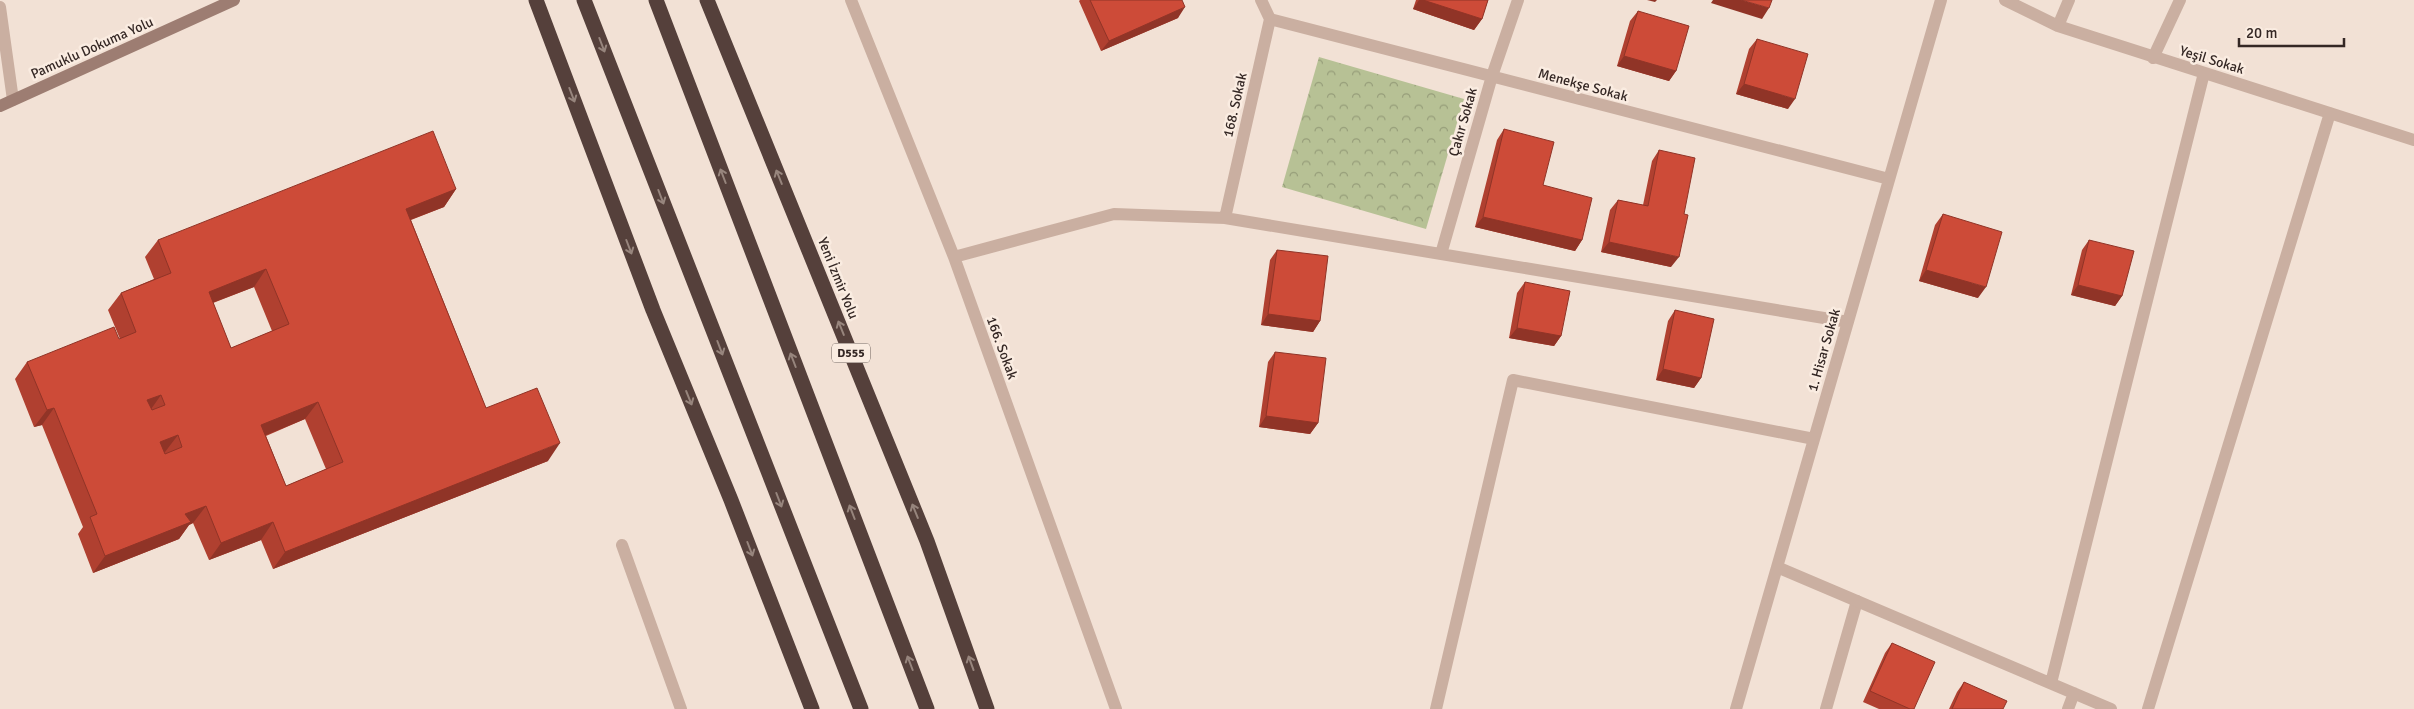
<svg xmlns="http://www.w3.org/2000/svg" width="2414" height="709" font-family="Signika,sans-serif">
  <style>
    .forest { fill: url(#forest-crowns) }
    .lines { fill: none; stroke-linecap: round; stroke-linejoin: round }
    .lane { stroke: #caafa1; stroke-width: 12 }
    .street { stroke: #caafa1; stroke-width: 12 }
    .secondary { stroke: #9d7d72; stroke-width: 12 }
    .highway { stroke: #55403b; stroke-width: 15 }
    .wall { fill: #b04030; fill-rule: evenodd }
    .shaded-wall { fill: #903427 }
    .building { fill: #cd4b38; stroke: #903427; fill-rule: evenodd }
    .oneway { stroke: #97857d }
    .labels { text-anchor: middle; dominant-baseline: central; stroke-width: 5; stroke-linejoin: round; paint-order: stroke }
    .shield { fill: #faece1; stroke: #6f625d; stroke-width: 1 }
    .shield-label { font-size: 12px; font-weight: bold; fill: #342724 }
    .street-label { font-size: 14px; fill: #342724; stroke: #faece1 }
  </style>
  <defs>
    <pattern id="forest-crowns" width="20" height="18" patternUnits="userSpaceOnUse" patternTransform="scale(1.25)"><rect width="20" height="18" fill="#b7c195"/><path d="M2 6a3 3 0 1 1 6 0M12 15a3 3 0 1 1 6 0" fill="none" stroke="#969d79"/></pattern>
  </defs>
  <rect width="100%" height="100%" fill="#f2e1d5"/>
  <!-- forest -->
  <path class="forest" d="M1319 57 1464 99 1426 229 1282 187Z"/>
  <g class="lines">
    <!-- lane -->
    <path class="lane" d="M622 545 681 709
      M1826 709 1857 601"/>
    <!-- street -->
    <path class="street" d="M851 0 954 257 1116 709
      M2005 0 2058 26 2414 140
      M0 7 13 100
      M1270 19 1889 179
      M2058 26 2069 0
      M2153 58 2180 0
      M1225 218 1270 19 1261 0
      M1441 254 1492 76 1518 0
      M954 257 1114 214 1225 218 1848 322
      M1777 567 2111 709
      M2051 683 2204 73
      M1436 709 1513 380 1814 439
      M1736 709 1941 0
      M2068 709 2074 693
      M2148 709 2330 113"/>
    <!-- secondary -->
    <path class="secondary" d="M0 106 234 0"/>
    <!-- highway -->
    <path class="highway" d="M536 0 653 310 731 500 812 709
      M584 0 861 709
      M656 0 927 709
      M707 0 927 541 987 709"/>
  </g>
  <!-- wall -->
  <path class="wall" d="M1080 0H1182L1178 18 1101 51 1079 1Z
    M1416 0H1488L1482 19 1474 30 1413 9Z
    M1638 11 1676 71 1669 81 1617 66 1630 21Z
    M1757 39 1788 109 1736 94 1749 49Z
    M1504 129 1582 240 1575 251 1475 227 1497 140Z
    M1659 150 1671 267 1601 252 1610 210 1618 200 1643 205 1652 161Z
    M456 189 444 207 411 220 486 408 548 461 273 569 261 540 209 560 193 523 189 525 179 539 93 573 78 534 83 527 42 425 34 427 15 379 27 362 120 339 108 310 121 293 154 279 145 257 158 240ZM254 287 272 331 231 348 213 303ZM305 419 326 469 286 486 266 436Z
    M1943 214 1978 298 1919 281 1935 225Z
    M2089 240 2122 296 2115 306 2071 295 2082 250Z
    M1277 250 1320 321 1313 332 1261 325 1270 260Z
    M1525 282 1561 336 1554 346 1509 338 1517 293Z
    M1675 310 1701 378 1694 388 1656 380 1668 321Z
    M1275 352 1318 423 1310 434 1259 427 1268 362Z
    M1892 643 1914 709H1879L1863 702 1885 653Z
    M1964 682 2003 709H1949L1957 692Z"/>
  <!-- shaded-wall -->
  <path class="shaded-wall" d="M1419 0H1423L1482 19 1474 30 1413 9Z
    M1647 0H1657L1655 2Z
    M1713 0H1741L1769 8 1762 19 1711 3Z
    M1185 7 1178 18 1101 51 1109 41Z
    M1624 56 1676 71 1669 81 1617 66Z
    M1744 84 1795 99 1788 109 1736 94Z
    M456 189 444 207 394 226 406 209Z
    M1483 217 1582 240 1575 251 1475 227Z
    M1609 242 1679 257 1671 267 1601 252Z
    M266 269 254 287 196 309 209 292Z
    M1926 270 1986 287 1978 298 1919 281Z
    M2078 285 2122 296 2115 306 2071 295Z
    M1268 314 1320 321 1313 332 1261 325Z
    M1517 328 1561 336 1554 346 1509 338Z
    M1663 369 1701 378 1694 388 1656 380Z
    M161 395 149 412 147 400Z
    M318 402 305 419 249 442 261 425Z
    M54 408 42 425 34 427 47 410Z
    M1266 416 1318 423 1310 434 1259 427Z
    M178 435 165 452 148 459 160 442Z
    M560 443 548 461 273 569 285 552Z
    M206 506 193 523 189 525 179 539 93 573 105 556 185 514Z
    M273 522 261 540 209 560 221 543Z"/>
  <!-- building -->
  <path class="building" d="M1090 0H1182L1185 7 1109 41Z
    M1423 0H1488L1482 19Z
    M1741 0H1772L1769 8Z
    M1638 11 1689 26 1676 71 1624 56Z
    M1757 39 1808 54 1795 99 1744 84Z
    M1504 129 1554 142 1543 185 1592 198 1582 240 1483 217Z
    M433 131 456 189 406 209 486 408 537 388 560 443 285 552 273 522 221 543 206 506 185 514 191 522 105 556 90 517 97 514 54 408 47 410 27 362 114 327 119 339 136 332 121 293 171 273 158 240ZM266 269 289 324 231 348 209 292ZM161 395 165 405 152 410 147 400ZM318 402 343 462 286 486 261 425ZM178 435 182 447 165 454 160 442Z
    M1659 150 1695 158 1684 214 1688 215 1679 257 1609 242 1618 200 1648 206Z
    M1943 214 2002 232 1986 287 1926 270Z
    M2089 240 2134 251 2122 296 2078 285Z
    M1277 250 1328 256 1320 321 1268 314Z
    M1525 282 1570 291 1561 336 1517 328Z
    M1675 310 1714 319 1701 378 1663 369Z
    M1275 352 1326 358 1318 423 1266 416Z
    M1892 643 1935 662 1914 709H1910L1870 691Z
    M1964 682 2007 701 2003 709H1952Z"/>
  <!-- one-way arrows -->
  <defs><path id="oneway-shaft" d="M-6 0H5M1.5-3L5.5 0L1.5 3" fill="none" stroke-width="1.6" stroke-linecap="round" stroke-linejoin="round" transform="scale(1.25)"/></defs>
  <g class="oneway">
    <use href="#oneway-shaft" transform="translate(602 45) rotate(69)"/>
    <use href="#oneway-shaft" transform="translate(572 95) rotate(69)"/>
    <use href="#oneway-shaft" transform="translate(723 176) rotate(-111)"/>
    <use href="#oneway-shaft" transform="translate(779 177) rotate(-112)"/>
    <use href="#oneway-shaft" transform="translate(661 197) rotate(69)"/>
    <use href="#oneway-shaft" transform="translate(629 247) rotate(69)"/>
    <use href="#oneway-shaft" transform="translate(841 328) rotate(-112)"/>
    <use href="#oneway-shaft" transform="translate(720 348) rotate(69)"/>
    <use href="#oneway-shaft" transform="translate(793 360) rotate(-111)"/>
    <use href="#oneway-shaft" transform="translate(689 398) rotate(68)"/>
    <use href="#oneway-shaft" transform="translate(779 500) rotate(69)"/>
    <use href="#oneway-shaft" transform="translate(915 511) rotate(-112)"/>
    <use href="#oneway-shaft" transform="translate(852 512) rotate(-111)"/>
    <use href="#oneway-shaft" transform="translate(750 549) rotate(69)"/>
    <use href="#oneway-shaft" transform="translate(910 663) rotate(-111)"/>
    <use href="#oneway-shaft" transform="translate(971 663) rotate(-110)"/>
  </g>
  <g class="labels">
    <!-- shield labels -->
    <rect class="shield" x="832" y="343.5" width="38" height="19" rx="4"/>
    <g class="shield-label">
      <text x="851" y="353">D555</text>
    </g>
    <!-- street labels -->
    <g class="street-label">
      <text transform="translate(92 48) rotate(-24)">Pamuklu Dokuma Yolu</text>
      <text transform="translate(2212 60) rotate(17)">Yeşil Sokak</text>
      <text transform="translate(1583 85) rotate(15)">Menekşe Sokak</text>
      <text transform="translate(1235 105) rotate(-77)">168. Sokak</text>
      <text transform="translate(1463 122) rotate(-74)">Çakır Sokak</text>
      <text transform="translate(838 278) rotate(68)">Yeni İzmir Yolu</text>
      <text transform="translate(1002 348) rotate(70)">166. Sokak</text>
      <text transform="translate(1824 350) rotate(-74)">1. Hisar Sokak</text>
    </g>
  </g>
  <!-- scale -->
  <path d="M2239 38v8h105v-8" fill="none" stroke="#342724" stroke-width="2.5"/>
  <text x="2246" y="38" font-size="15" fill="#342724" stroke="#faece1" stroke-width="4" paint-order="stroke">20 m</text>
</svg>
